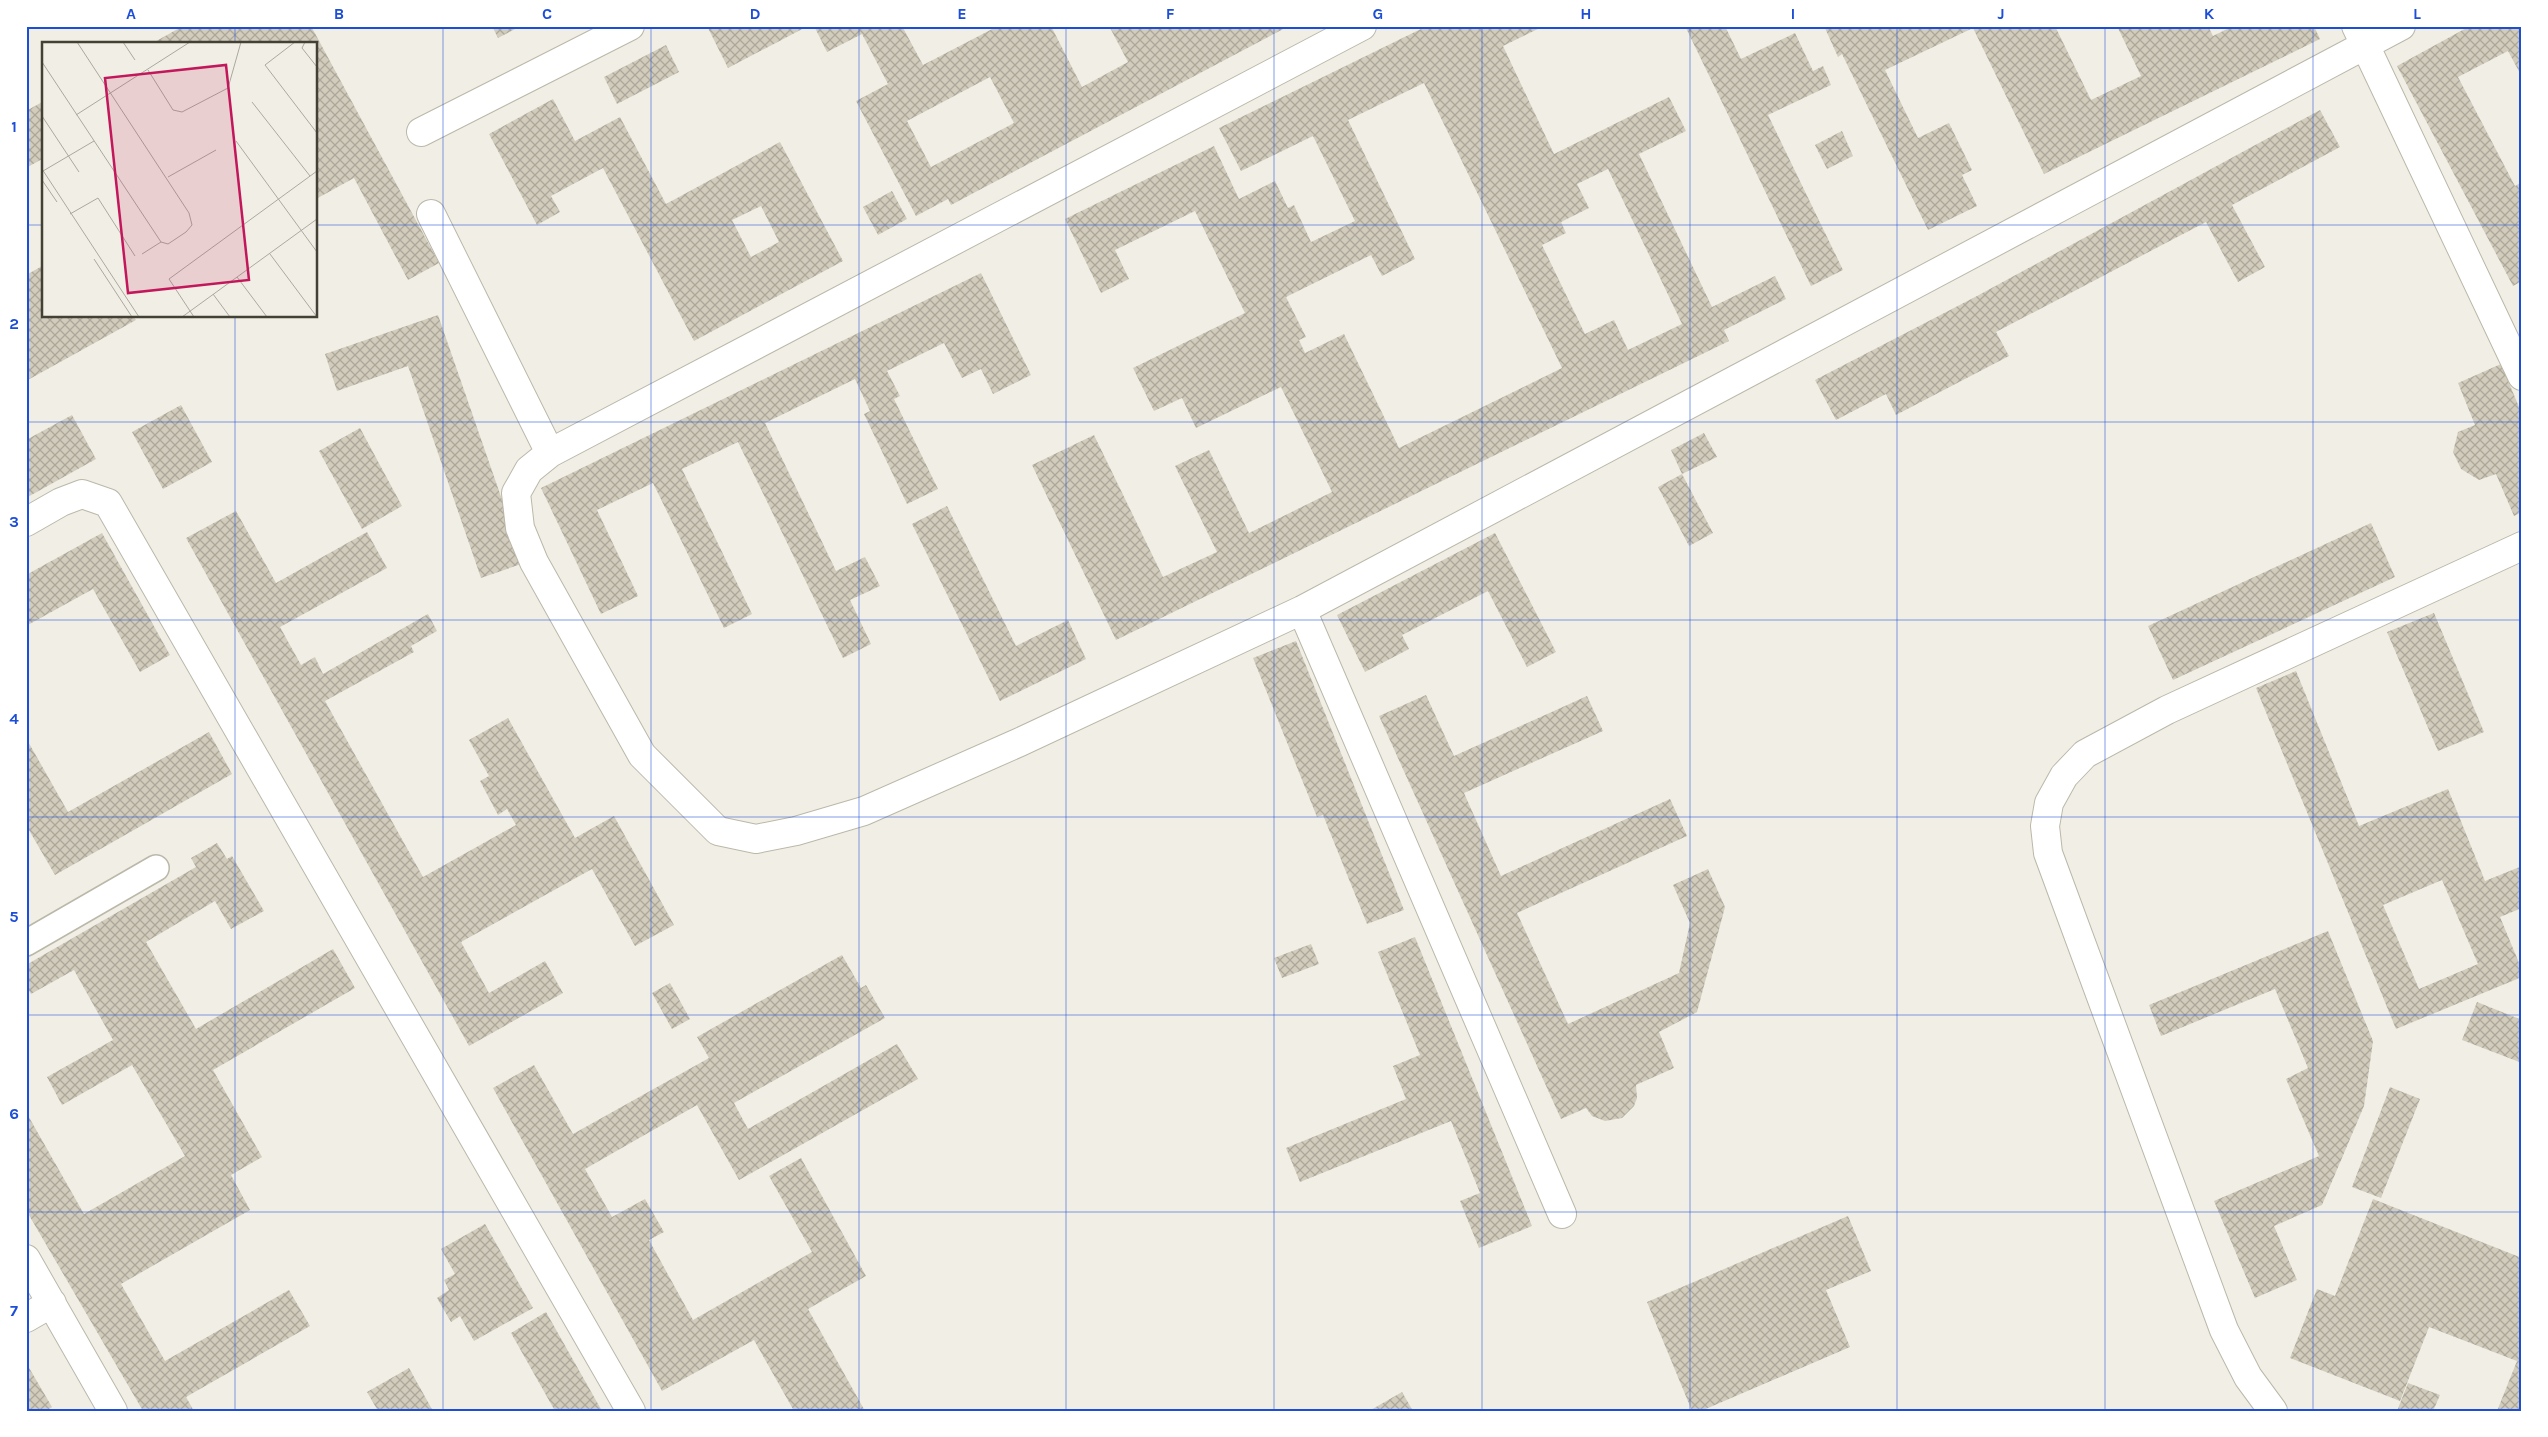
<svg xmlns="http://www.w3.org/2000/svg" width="2548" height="1437" font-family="Karla,sans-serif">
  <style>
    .building { fill: url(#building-cross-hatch); fill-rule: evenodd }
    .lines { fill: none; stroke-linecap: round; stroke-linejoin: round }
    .service-casing { stroke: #bbb8a9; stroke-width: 28 }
    .minor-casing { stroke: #bbb8a9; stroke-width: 30 }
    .service { stroke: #fff; stroke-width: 25 }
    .minor { stroke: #fff; stroke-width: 28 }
    .grid { fill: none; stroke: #1d4ed8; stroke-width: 1; stroke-opacity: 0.55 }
    .inset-road { fill: none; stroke: #aba99f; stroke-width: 1 }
    .view { fill: #c2185b; fill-opacity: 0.15; stroke: #c2185b; stroke-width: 2.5 }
    .inset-edge { fill: none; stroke: #434036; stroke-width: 2.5 }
    .neatline { fill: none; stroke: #1d4ed8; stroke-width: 2 }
    .grid-label { font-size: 16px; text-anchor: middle; font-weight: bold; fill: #1d4ed8 }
  </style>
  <defs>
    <pattern id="building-cross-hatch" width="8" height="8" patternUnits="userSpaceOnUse" patternTransform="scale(1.25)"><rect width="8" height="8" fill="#d2ccbc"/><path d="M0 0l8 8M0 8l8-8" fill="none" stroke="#aca79a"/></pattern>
  </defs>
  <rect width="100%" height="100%" fill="#f1efe5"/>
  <!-- building -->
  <path class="building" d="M183 26H311L439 263 408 280 354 178 316 199V44H151Z
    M492 26H521L498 38Z
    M711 26H808L728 68 708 28Z
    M814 26H902L923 65 998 26H1051L1082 87 1128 62 1109 26H1194L1195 28 1199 26H1289L951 205 948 199 916 216 856 101 888 84 862 34 827 52ZM990 77 1014 123 931 167 907 121Z
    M1427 26H1544L1503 46 1554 154 1669 97 1686 131 1639 154 1712 307 1775 276 1786 299 1724 330 1729 341 1116 640 1032 465 1094 435 1163 577 1217 552 1175 466 1209 450 1249 533 1332 492 1281 387 1196 428 1182 398 1154 411 1133 368 1245 313 1195 211 1115 250 1129 279 1101 293 1065 219 1214 146 1239 199 1275 181 1288 208 1294 205 1311 242 1355 221 1313 136 1241 171 1219 128ZM1424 83 1562 368 1399 448 1344 334 1305 353 1299 340 1306 337 1286 297 1371 255 1382 276 1415 259 1348 120ZM1608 169 1682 324 1628 350 1614 320 1585 334 1542 245 1566 233 1561 222 1589 208 1577 184Z
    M1685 26H1725L1741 59 1795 33 1813 71 1823 66 1831 85 1768 115 1843 270 1811 286Z
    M1824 26H2055L2091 100 2141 76 2117 26H2208L2213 36 2233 26H2314L2320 39 2044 174 1973 28 1885 70 1918 138 1949 123 1972 170 1962 175 1977 206 1928 230 1842 54 1838 57Z
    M2470 26H2522V77L2508 51 2458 77 2515 186 2522 182V281L2513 286 2397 66Z
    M666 45 679 72 617 104 604 77Z
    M553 99 575 141 620 117 666 204 780 142 843 261 694 341 603 168 551 196 560 212 537 225 489 134ZM761 206 779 242 751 257 732 220Z
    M44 101V158L26 168V111Z
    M2320 110 2340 147 2232 205 2265 267 2238 282 2206 222 1996 332 2009 356 1896 415 1886 394 1836 420 1815 380 1977 296Z
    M1842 131 1853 156 1827 169 1815 145Z
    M892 191 907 219 878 235 863 207Z
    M44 265V316H133L136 320 26 381V275Z
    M981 273 1031 375 993 394 981 369 962 378 944 343 887 371 900 396 894 399 938 489 907 504 864 414 870 411 855 379 765 423 836 571 865 557 880 586 850 600 871 644 843 658 738 442 682 469 752 614 724 628 653 483 597 510 638 596 601 614 541 488Z
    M438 315 524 563 481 578 408 366 337 391 325 354Z
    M2501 364 2522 414V512L2514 516 2496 474 2479 480 2461 469 2453 452 2458 432 2475 425 2458 383Z
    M181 405 212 462 163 489 132 432Z
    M72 415 96 459 26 498V440Z
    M360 428 402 506 362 529 319 451Z
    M1704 433 1717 457 1682 474 1671 450Z
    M1682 474 1713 533 1689 546 1658 487Z
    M947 506 1016 646 1068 620 1086 659 1000 701 912 524Z
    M236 511 276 583 367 532 387 568 280 627 301 665 315 657 323 674 428 614 437 631 411 646 414 652 325 701 423 877 516 825 507 809 498 815 480 781 489 776 469 740 508 718 575 838 614 816 674 925 635 946 592 869 461 942 489 993 545 961 563 993 469 1046 186 538Z
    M2371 523 2395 577 2173 680 2148 626Z
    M102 533 170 655 140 672 93 589 26 626V575Z
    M1495 533 1556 652 1527 667 1488 591 1402 635 1409 649 1365 672 1337 615Z
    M2434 613 2484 732 2438 751 2387 632Z
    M1296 641 1404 910 1367 924 1323 815 1317 817 1253 658Z
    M2296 671 2359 826 2448 789 2485 881 2522 866V908L2500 917 2522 970V977L2396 1029 2256 688ZM2442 880 2478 964 2419 989 2383 905Z
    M1426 695 1454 756 1587 696 1603 731 1464 793 1501 876 1670 799 1687 836 1517 913 1568 1024 1679 973 1690 923 1673 885 1708 869 1725 907 1697 1012 1659 1032 1674 1068 1636 1085 1637 1098 1634 1106 1622 1118 1605 1121 1592 1116 1586 1108 1561 1119 1379 716Z
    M209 732 232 774 55 875 26 825V738L68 812Z
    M217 843 227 859 232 856 264 911 231 929 215 901 146 942 196 1029 333 949 355 988 213 1070 262 1157 231 1175 250 1210 121 1284 165 1361 289 1290 310 1326 186 1397 194 1411H143L26 1210V1112L84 1214 185 1156 132 1065 62 1105 47 1077 113 1040 74 970 31 994 26 985V965L196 867 191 858Z
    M2328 931 2373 1041 2364 1106 2322 1205 2274 1226 2297 1280 2255 1298 2214 1201 2319 1156 2286 1079 2308 1068 2275 989 2161 1036 2149 1005Z
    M1415 937 1532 1226 1479 1248 1460 1201 1480 1193 1451 1121 1300 1182 1286 1148 1406 1099 1393 1066 1420 1055 1378 952Z
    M1311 944 1319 964 1282 978 1274 958Z
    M842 955 861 988 866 985 885 1018 734 1103 748 1129 897 1044 918 1079 739 1180 697 1105 585 1169 612 1217 645 1199 664 1232 649 1240 693 1320 812 1252 769 1176 801 1158 866 1276 808 1309 865 1411H794L754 1340 662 1391 493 1088 534 1065 573 1134 709 1058 697 1037Z
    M670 983 690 1019 672 1029 652 993Z
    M2477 1002 2522 1020V1063L2462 1040Z
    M2390 1087 2420 1099 2381 1198 2352 1187Z
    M2373 1199 2522 1258V1411H2497L2517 1361 2429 1327 2400 1401 2290 1358 2317 1289 2335 1296Z
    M1848 1216 1871 1271 1826 1290 1850 1347 1701 1411H1692L1647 1302Z
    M485 1224 533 1308 474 1341 460 1316 451 1322 437 1298 449 1290 444 1280 455 1274 441 1249Z
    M546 1312 602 1411H555L511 1333Z
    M28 1366 52 1407 46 1411H26Z
    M409 1368 433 1411H378L367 1392Z
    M2408 1383 2440 1395 2433 1411H2397Z
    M1402 1392 1413 1411H1369Z"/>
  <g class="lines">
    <!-- service casing -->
    <g class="service-casing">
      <path id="service" d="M26 943 156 868"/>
    </g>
    <!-- minor casing -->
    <g class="minor-casing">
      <path id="minor" d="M2356 26 2522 376
        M421 132 630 26
        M431 214 550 453 1362 26
        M550 453 529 470 516 493 520 528 534 562 642 755 718 831 756 839 796 831 864 811 1020 742 1302 610 2401 26
        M26 522 61 502 82 494 108 503 631 1411
        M1302 610 1562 1214
        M26 1259 113 1411
        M26 1318 52 1303
        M2273 1411 2248 1377 2224 1330 2048 853 2045 826 2049 803 2064 776 2085 754 2167 710 2522 546"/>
    </g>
    <!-- service -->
    <use href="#service" class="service"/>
    <!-- minor -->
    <use href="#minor" class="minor"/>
  </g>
  <!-- grid -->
  <path class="grid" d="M235 26V44M443 26V1411M651 26V1411M859 26V1411M1066 26V1411M1274 26V1411M1482 26V1411M1690 26V1411M1897 26V1411M2105 26V1411M2313 26V1411M26 225H44M316 225H2522M235 316V1411M26 422H2522M26 620H2522M26 817H2522M26 1015H2522M26 1212H2522"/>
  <!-- overview -->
  <g transform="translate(42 42)">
    <rect width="275" height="275" fill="#f1efe5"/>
    <path class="inset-road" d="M35 0 147 171 150 183 144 190 126 202 119 200M81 0 93 18M253 0 223 23 275 91M263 0 260 6 275 25M0 20 119 200 100 212M106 28 131 68 140 70 186 46 199 0M210 60 268 134M34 73 148 0M0 74 37 130M194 99 275 210M0 127 97 275M1 129 52 99M126 135 174 108M0 138 15 160M28 172 56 156 93 214M228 212 275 275M52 217 90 275M195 235 225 275M171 252 188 275M140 275 275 177M152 275 127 237 275 129"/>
    <path class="view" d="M184 23 207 238 86 251 63 36Z"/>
    <rect width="275" height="275" class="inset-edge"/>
  </g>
  <!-- border -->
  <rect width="2548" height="1437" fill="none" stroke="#ffffff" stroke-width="55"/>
  <rect x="28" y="28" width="2492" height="1382" class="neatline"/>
  <g class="grid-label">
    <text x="131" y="19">A</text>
    <text x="339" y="19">B</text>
    <text x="547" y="19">C</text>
    <text x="755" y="19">D</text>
    <text x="962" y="19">E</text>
    <text x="1170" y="19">F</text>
    <text x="1378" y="19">G</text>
    <text x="1586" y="19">H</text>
    <text x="1793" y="19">I</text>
    <text x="2001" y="19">J</text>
    <text x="2209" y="19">K</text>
    <text x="2417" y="19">L</text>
    <text x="14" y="132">1</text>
    <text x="14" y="329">2</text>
    <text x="14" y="527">3</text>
    <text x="14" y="724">4</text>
    <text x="14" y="922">5</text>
    <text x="14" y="1119">6</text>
    <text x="14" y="1316">7</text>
  </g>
</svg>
